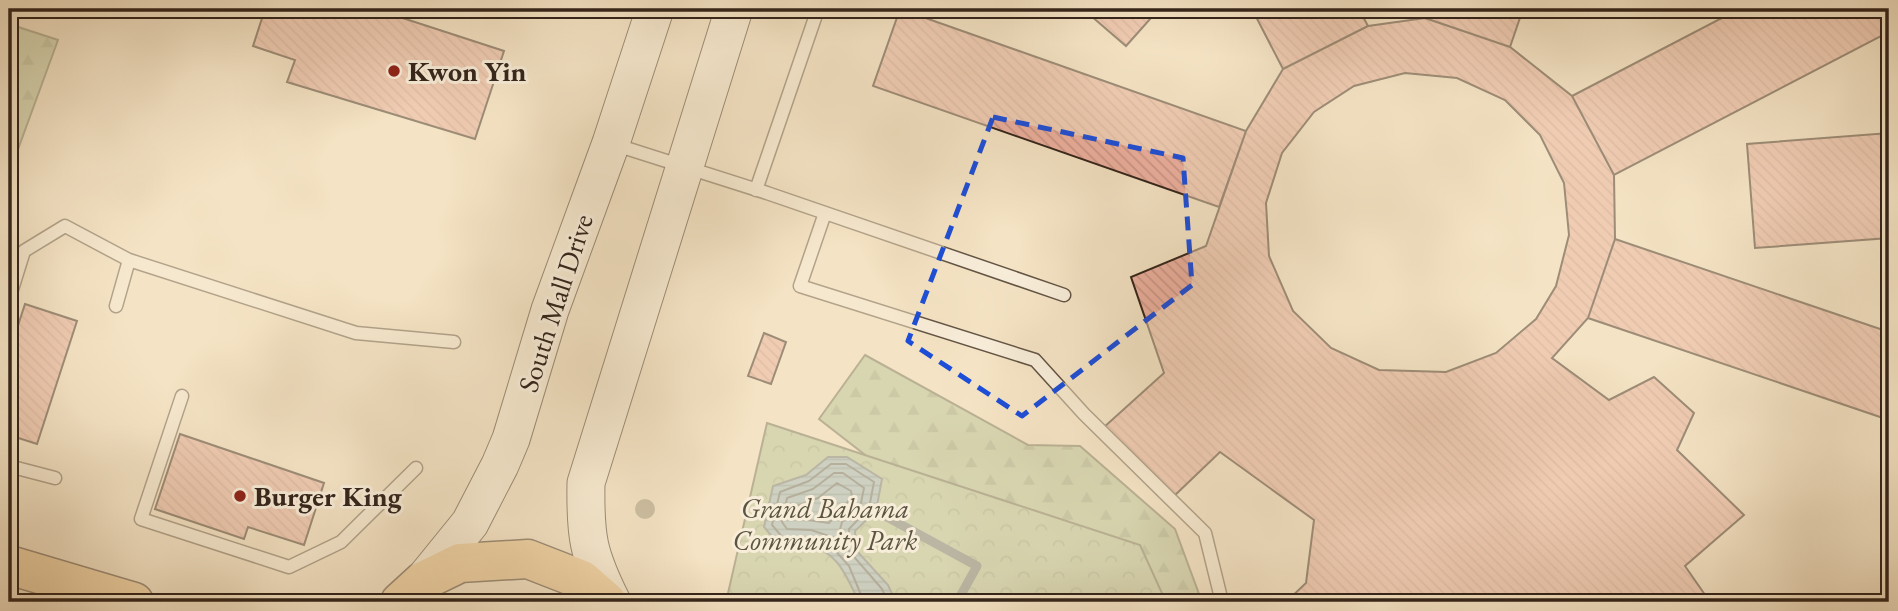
<svg xmlns="http://www.w3.org/2000/svg" width="1898" height="611" font-family="'EB Garamond',serif">
  <style>
    .forest { fill: url(#forest-firs); stroke: #74745a; stroke-width: 2 }
    .park { fill: url(#park-crowns); stroke: #74745a; stroke-width: 2 }
    .water { fill: url(#water-rules); stroke: #757f7d; stroke-width: 2 }
    .lines { fill: none; stroke-linecap: round; stroke-linejoin: round }
    .shore { stroke: #6a706c; stroke-width: 2 }
    .stream { stroke: #757f7d; stroke-width: 9 }
    .building { fill: url(#building-back-hatch); stroke: #33241a; stroke-width: 2; fill-rule: evenodd }
    .lane-casing { stroke: #635444; stroke-width: 15 }
    .secondary-casing { stroke: #33241a; stroke-width: 39 }
    .primary-casing { stroke: #33241a; stroke-width: 41 }
    .lane { stroke: #f8edd9; stroke-width: 12 }
    .secondary { stroke: #f8edd9; stroke-width: 37 }
    .primary { stroke: #eac282; stroke-width: 38 }
    .tree { fill: #9f947b }
    .marked { fill: none; stroke: #1d4ed8; stroke-width: 5; stroke-dasharray: 14 9; stroke-linejoin: round }
    .poi-dot { fill: #8f2418; stroke: #f8edd9; stroke-width: 2.5 }
    .labels { text-anchor: middle; dominant-baseline: central; stroke-width: 6; stroke-linejoin: round; paint-order: stroke }
    .poi-label { font-size: 28px; font-weight: bold; fill: #33241a; stroke: #f8edd9; text-anchor: start }
    .street-label { font-size: 28px; fill: #33241a; stroke: #f8edd9 }
    .park-label { font-size: 28px; font-style: italic; fill: #5a5440; stroke: #f8edd9 }
  </style>
  <defs>
    <pattern id="forest-firs" width="22" height="20" patternUnits="userSpaceOnUse" patternTransform="scale(1.75)"><rect width="22" height="20" fill="#b5c599"/><path d="M5 1l3.5 6h-7zM16 11l3.5 6h-7z" fill="#9ca983"/></pattern>
    <pattern id="park-crowns" width="20" height="18" patternUnits="userSpaceOnUse" patternTransform="scale(1.75)"><rect width="20" height="18" fill="#b5c599"/><path d="M2 6a3 3 0 1 1 6 0M12 15a3 3 0 1 1 6 0" fill="none" stroke="#9ca983"/></pattern>
    <pattern id="water-rules" width="6" height="5" patternUnits="userSpaceOnUse" patternTransform="scale(1.75)"><rect width="6" height="5" fill="#a1bbbf"/><path d="M0 2.5h6" fill="none" stroke="#84989a"/></pattern>
    <pattern id="building-back-hatch" width="6" height="6" patternUnits="userSpaceOnUse" patternTransform="scale(1.75)"><rect width="6" height="6" fill="#ecaf9d"/><path d="M-1 5l2 2M0 0l6 6M5-1l2 2" fill="none" stroke="#cb9687"/></pattern>
  </defs>
  <rect width="100%" height="100%" fill="#f4e3c4"/>
  <filter id="stains"><feTurbulence type="fractalNoise" baseFrequency=".00286" numOctaves="4"/><feColorMatrix values="0 0 0 0 .2 0 0 0 0 .09 0 0 0 0 .02 0 0 0 .5 -.17"/></filter>
  <radialGradient id="worn" r=".72"><stop offset=".6" stop-color="#630" stop-opacity="0"/><stop offset="1" stop-color="#630" stop-opacity=".3"/></radialGradient>
  <!-- forest -->
  <path class="forest" d="M9 24 58 40 9 174Z
    M865 355 1028 445 1080 446 1175 529 1202 602H1054L819 419Z"/>
  <!-- park -->
  <path class="park" d="M767 423 1140 545 1166 602H726Z"/>
  <!-- water -->
  <path class="water" d="M828 457H847L882 479 876 511 855 531 856 550 888 585 895 600 893 602H859C847 578 838 550 808 546 799 544 789 546 779 545L764 527 773 486 806 475Z"/>
  <g class="lines">
    <!-- shore -->
    <path class="shore" d="M834 473H843L864 488 861 503 842 522 838 537 835 538 811 530 787 529 782 522 787 498 813 489Z
      M837 483 851 491 852 497 829 523 794 518 797 506 818 498Z
      M864 602 849 566 832 547 809 539 783 538 772 525 780 492 809 481 831 464H846L874 482 869 508 849 529V551L882 589 888 602"/>
    <!-- stream -->
    <path class="stream" d="M876 511 977 566 957 602"/>
  </g>
  <!-- building -->
  <path class="building" d="M265 9H375L504 51 475 139 287 82 295 60 253 46Z
    M900 9 1246 131 1219 207 873 86Z
    M1083 9H1159L1126 46Z
    M1252 9H1359L1368 26 1283 69Z
    M1428 9H1523L1510 47 1425 18Z
    M1739 9H1889V32L1614 175 1572 96Z
    M1425 18 1510 47 1572 96 1614 175 1615 239 1588 318 1552 358 1609 400 1654 377 1694 413 1677 450 1744 515 1685 566 1710 602H1286L1306 583 1314 520 1220 452 1173 497 1103 428 1164 373 1131 277 1206 246 1246 131 1283 69 1368 26ZM1405 73 1457 78 1505 100 1540 135 1564 183 1569 235 1556 286 1536 319 1496 353 1446 372 1379 370 1331 348 1293 311 1269 256 1266 203 1282 153 1314 112 1354 86Z
    M1889 133V238L1755 248 1747 144Z
    M1615 239 1889 332V420L1588 318Z
    M25 304 77 321 37 444 9 435V353Z
    M764 333 786 342 771 384 748 376Z
    M180 434 324 483 304 545 248 527 244 539 155 509Z"/>
  <g class="lines">
    <!-- lane casing -->
    <g class="lane-casing">
      <path id="lane" d="M613 144 767 193 1064 295
        M756 190 818 9
        M825 213 800 286 1035 360 1084 414 1205 533 1222 602
        M9 299 24 251 65 226 129 260
        M116 306 129 260 356 333 454 342
        M182 396 141 519 289 567 341 542 416 468
        M9 466 55 478"/>
    </g>
    <!-- secondary casing -->
    <g class="secondary-casing">
      <path id="secondary" d="M423 581 470 523 500 465 511 439 550 310 611 143 655 9
        M612 602C588 554 585 537 586 483L734 9"/>
    </g>
    <!-- primary casing -->
    <g class="primary-casing">
      <path id="primary" d="M9 565 134 602
        M400 602 423 581 460 563 528 559 582 580 607 602"/>
    </g>
    <!-- lane -->
    <use href="#lane" class="lane"/>
    <!-- secondary -->
    <use href="#secondary" class="secondary"/>
    <!-- primary -->
    <use href="#primary" class="primary"/>
  </g>
  <!-- trees -->
  <circle class="tree" cx="645" cy="509" r="10"/>
  <!-- marked area -->
  <path d="M0 0H1898V611H0ZM993 117 1183 158 1192 285 1022 416 908 341Z" fill="#f4e3c4" fill-opacity=".55" fill-rule="evenodd"/>
  <path class="marked" d="M993 117 1183 158 1192 285 1022 416 908 341Z"/>
  <!-- markers -->
  <g class="poi-dot">
    <circle cx="394" cy="71" r="7"/>
    <circle cx="240" cy="496" r="7"/>
  </g>
  <g class="labels">
    <!-- poi labels -->
    <g class="poi-label">
      <text x="408" y="71">Kwon Yin</text>
      <text x="254" y="496">Burger King</text>
    </g>
    <!-- street labels -->
    <g class="street-label">
      <text transform="translate(555 303) rotate(-72)">South Mall Drive</text>
    </g>
    <!-- park labels -->
    <g class="park-label">
      <text x="825" y="508">Grand Bahama<tspan x="825" dy="32">Community Park</tspan></text>
    </g>
  </g>
  <!-- margin -->
  <rect width="1898" height="611" fill="none" stroke="#f4e3c4" stroke-width="35"/>
  <rect x="10" y="10" width="1877" height="590" fill="none" stroke="#33241a" stroke-width="3.5"/>
  <rect x="18" y="18" width="1863" height="576" fill="none" stroke="#33241a" stroke-width="2"/>
  <rect width="100%" height="100%" filter="url(#stains)"/>
  <rect width="100%" height="100%" fill="url(#worn)"/>
</svg>
